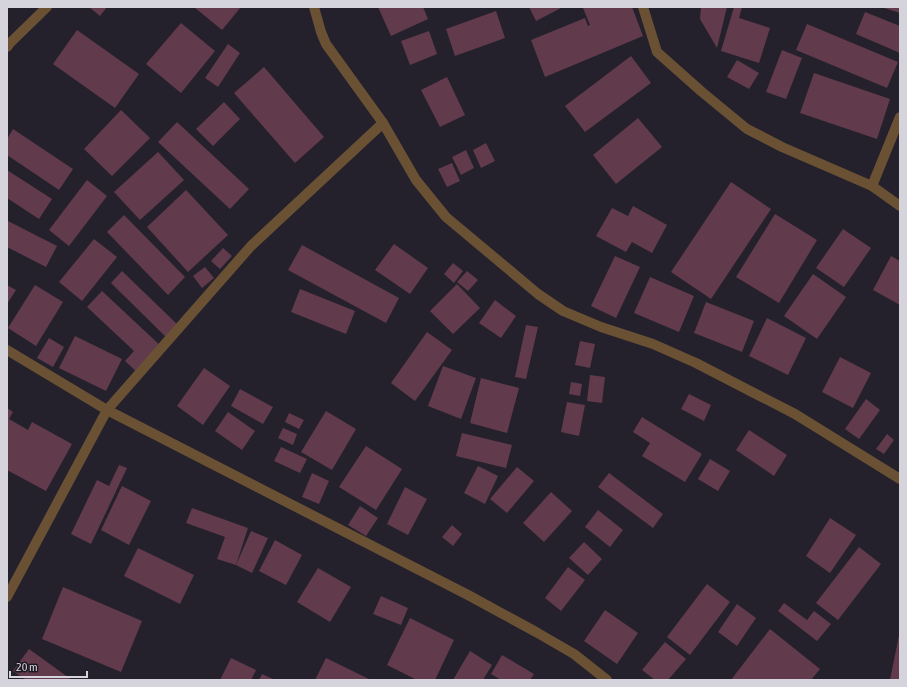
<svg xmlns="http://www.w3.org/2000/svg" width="907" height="687" font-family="'Asap Condensed',sans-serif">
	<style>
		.building { fill: #613a4c }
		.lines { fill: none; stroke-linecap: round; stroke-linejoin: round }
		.minor { stroke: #6a5134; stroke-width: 10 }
	</style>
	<rect width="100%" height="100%" fill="#24212c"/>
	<g class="building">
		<polygon points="89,7 107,7 100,16"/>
		<polygon points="194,7 241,7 222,30"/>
		<polygon points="378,7 423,7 428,19 391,36"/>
		<polygon points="529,7 563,7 536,21"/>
		<polygon points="586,7 632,7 643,36 545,77 531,40 585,18 588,26 590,25 583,8"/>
		<polygon points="701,7 727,7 717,48 700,19"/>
		<polygon points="734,7 742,7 739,18 770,28 759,63 721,51"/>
		<polygon points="881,7 900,7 900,13"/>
		<polygon points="496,11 505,38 455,56 446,29"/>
		<polygon points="865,12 900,26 900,53 856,34"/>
		<polygon points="181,23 215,51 181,93 146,64"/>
		<polygon points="807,24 898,62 887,88 796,50"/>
		<polygon points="77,30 139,74 115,108 53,64"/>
		<polygon points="429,31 437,54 410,65 401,41"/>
		<polygon points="228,44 240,53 218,87 205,78"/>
		<polygon points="782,50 802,58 786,99 766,92"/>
		<polygon points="631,56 651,83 585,132 565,106"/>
		<polygon points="737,60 759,73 749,89 727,77"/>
		<polygon points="264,67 324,137 295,163 234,93"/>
		<polygon points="814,73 890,99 877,139 800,113"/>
		<polygon points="447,77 465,115 440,127 421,90"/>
		<polygon points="224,102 240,119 213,146 196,129"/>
		<polygon points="121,110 150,138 112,176 84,149"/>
		<polygon points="638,118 662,147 616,184 593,155"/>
		<polygon points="177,122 249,189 230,209 158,142"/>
		<polygon points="13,129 73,169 59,190 7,155 7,139"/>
		<polygon points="486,143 495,161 481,168 473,150"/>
		<polygon points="466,150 474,168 461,175 452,157"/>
		<polygon points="158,152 184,180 140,220 114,192"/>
		<polygon points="452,163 460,181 447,187 438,169"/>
		<polygon points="7,170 52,199 39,219 7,198"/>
		<polygon points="87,180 107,196 69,246 49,230"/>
		<polygon points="731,182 771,209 711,299 671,272"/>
		<polygon points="186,190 228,235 188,272 147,227"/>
		<polygon points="633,206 667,225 652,253 632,242 626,252 596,236 612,208 628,216"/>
		<polygon points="775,214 817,240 779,303 736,277"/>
		<polygon points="124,215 185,277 168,295 107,232"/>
		<polygon points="8,221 57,246 46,267 7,247 7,224"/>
		<polygon points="843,229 871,248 844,287 816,268"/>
		<polygon points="94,239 117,257 82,301 59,282"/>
		<polygon points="394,244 428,268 410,294 375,270"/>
		<polygon points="302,245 399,298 386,323 288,270"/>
		<polygon points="223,248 232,256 220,269 211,261"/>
		<polygon points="615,256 640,267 616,318 591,306"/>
		<polygon points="891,256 900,261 900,305 873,290"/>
		<polygon points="453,263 463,271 454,283 444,274"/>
		<polygon points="205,267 214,278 202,288 193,276"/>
		<polygon points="122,271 179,326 167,338 111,283"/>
		<polygon points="467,271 478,280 468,291 457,282"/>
		<polygon points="813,274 846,297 817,339 784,316"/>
		<polygon points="650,277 694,296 679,332 634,313"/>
		<polygon points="457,284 480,308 453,334 430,311"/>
		<polygon points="7,285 16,290 7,304"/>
		<polygon points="35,285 63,302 36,346 8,328"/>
		<polygon points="300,289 355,311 346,334 291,312"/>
		<polygon points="102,291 164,349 140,375 125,361 134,351 87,307"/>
		<polygon points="495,300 516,316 501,338 479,323"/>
		<polygon points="706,302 754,321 742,352 694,333"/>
		<polygon points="767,318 806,338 788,375 749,356"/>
		<polygon points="526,325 538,327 526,379 515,377"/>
		<polygon points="427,332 452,350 415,401 391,383"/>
		<polygon points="75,336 122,359 106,391 59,368"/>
		<polygon points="49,338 64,347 53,367 37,358"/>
		<polygon points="580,341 595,344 590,368 575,365"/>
		<polygon points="840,357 871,373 853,408 822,392"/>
		<polygon points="443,366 476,378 461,419 428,406"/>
		<polygon points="204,368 230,386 203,425 177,406"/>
		<polygon points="590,375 605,377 602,403 587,401"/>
		<polygon points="481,378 519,388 507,433 470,423"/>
		<polygon points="571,382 582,384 580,396 569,394"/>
		<polygon points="240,389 273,407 263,424 231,406"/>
		<polygon points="689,394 711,405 704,421 681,409"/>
		<polygon points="866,399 880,410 859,439 845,429"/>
		<polygon points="567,402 585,405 579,436 561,432"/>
		<polygon points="7,408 13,412 9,419 28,430 32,422 72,444 46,491 7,470"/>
		<polygon points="326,411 356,429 332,470 301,452"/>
		<polygon points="228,412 255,431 242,450 215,431"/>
		<polygon points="289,413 304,420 299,429 285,422"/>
		<polygon points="642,417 702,454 685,482 642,456 650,443 633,432"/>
		<polygon points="283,428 297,434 293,445 278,438"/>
		<polygon points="749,430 787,455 774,476 736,450"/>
		<polygon points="462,433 512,445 506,468 456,456"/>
		<polygon points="887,434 894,440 884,454 876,449"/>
		<polygon points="366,446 402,469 376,510 339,487"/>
		<polygon points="281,447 307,459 300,473 274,461"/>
		<polygon points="710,459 730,471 718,491 698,479"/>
		<polygon points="119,465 127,468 91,544 71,534 97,480 109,486"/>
		<polygon points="478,466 498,476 485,504 464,493"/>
		<polygon points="517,467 534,481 507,513 490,499"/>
		<polygon points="312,473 329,481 319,504 302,497"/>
		<polygon points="609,473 663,514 653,528 598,487"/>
		<polygon points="122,486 151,501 129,545 101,530"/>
		<polygon points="405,487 427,499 408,535 387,524"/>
		<polygon points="551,492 572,511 544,542 523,523"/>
		<polygon points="360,506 378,518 366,536 348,525"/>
		<polygon points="192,508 248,528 236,565 217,559 225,537 186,523"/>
		<polygon points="598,510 623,530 610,547 585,527"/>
		<polygon points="830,518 856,535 830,573 806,556"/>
		<polygon points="452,525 462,534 453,546 442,537"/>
		<polygon points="251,531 268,538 252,573 236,565"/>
		<polygon points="275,540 302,555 286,585 259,571"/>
		<polygon points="584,542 602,559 588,575 569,558"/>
		<polygon points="859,547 881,564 838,620 816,603"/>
		<polygon points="138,548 194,575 180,604 124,576"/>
		<polygon points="568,567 585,580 561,611 545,598"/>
		<polygon points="318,568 351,587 330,622 297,602"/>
		<polygon points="707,584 730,602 690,655 667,637"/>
		<polygon points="63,587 142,621 121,672 42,639"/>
		<polygon points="381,596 408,608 401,625 373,614"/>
		<polygon points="784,603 807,620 814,611 831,624 817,641 778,611"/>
		<polygon points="737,604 756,618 737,646 718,632"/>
		<polygon points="605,610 638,633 617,664 584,641"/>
		<polygon points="410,618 454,640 435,680 417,680 387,665"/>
		<polygon points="770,629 820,669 811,680 731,680"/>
		<polygon points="899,635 900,635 900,680 890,680"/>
		<polygon points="665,642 686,659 668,680 655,680 642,670"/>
		<polygon points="29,649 72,680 26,680 13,671"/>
		<polygon points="470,651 492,665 483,680 453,680"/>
		<polygon points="502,655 534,674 530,680 501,680 491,674"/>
		<polygon points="231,658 256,670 251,680 220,680"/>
		<polygon points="326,658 371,680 315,680"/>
		<polygon points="262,674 275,680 259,680"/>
	</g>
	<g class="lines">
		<g class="minor">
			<polyline points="314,7 321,32 326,44 383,123 416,180 446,217 538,294 563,311 601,327 653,344 696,363 795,414 900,479"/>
			<polyline points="643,7 657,52 702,92 747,129 782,147 872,186 900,206"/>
			<polyline points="7,47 10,43 47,7"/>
			<polyline points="872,186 900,117"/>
			<polyline points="7,350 107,410 468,595 536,632 574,654 607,680"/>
			<polyline points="7,597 107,410 251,246 383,123"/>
		</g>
	</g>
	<rect width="907" height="687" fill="none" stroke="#d5d3db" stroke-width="16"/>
	<path d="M10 671v6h77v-6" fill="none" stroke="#d5d3db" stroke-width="2"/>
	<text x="16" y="671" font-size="12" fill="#d5d3db" stroke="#1b1822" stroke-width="3" paint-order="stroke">20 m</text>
</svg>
